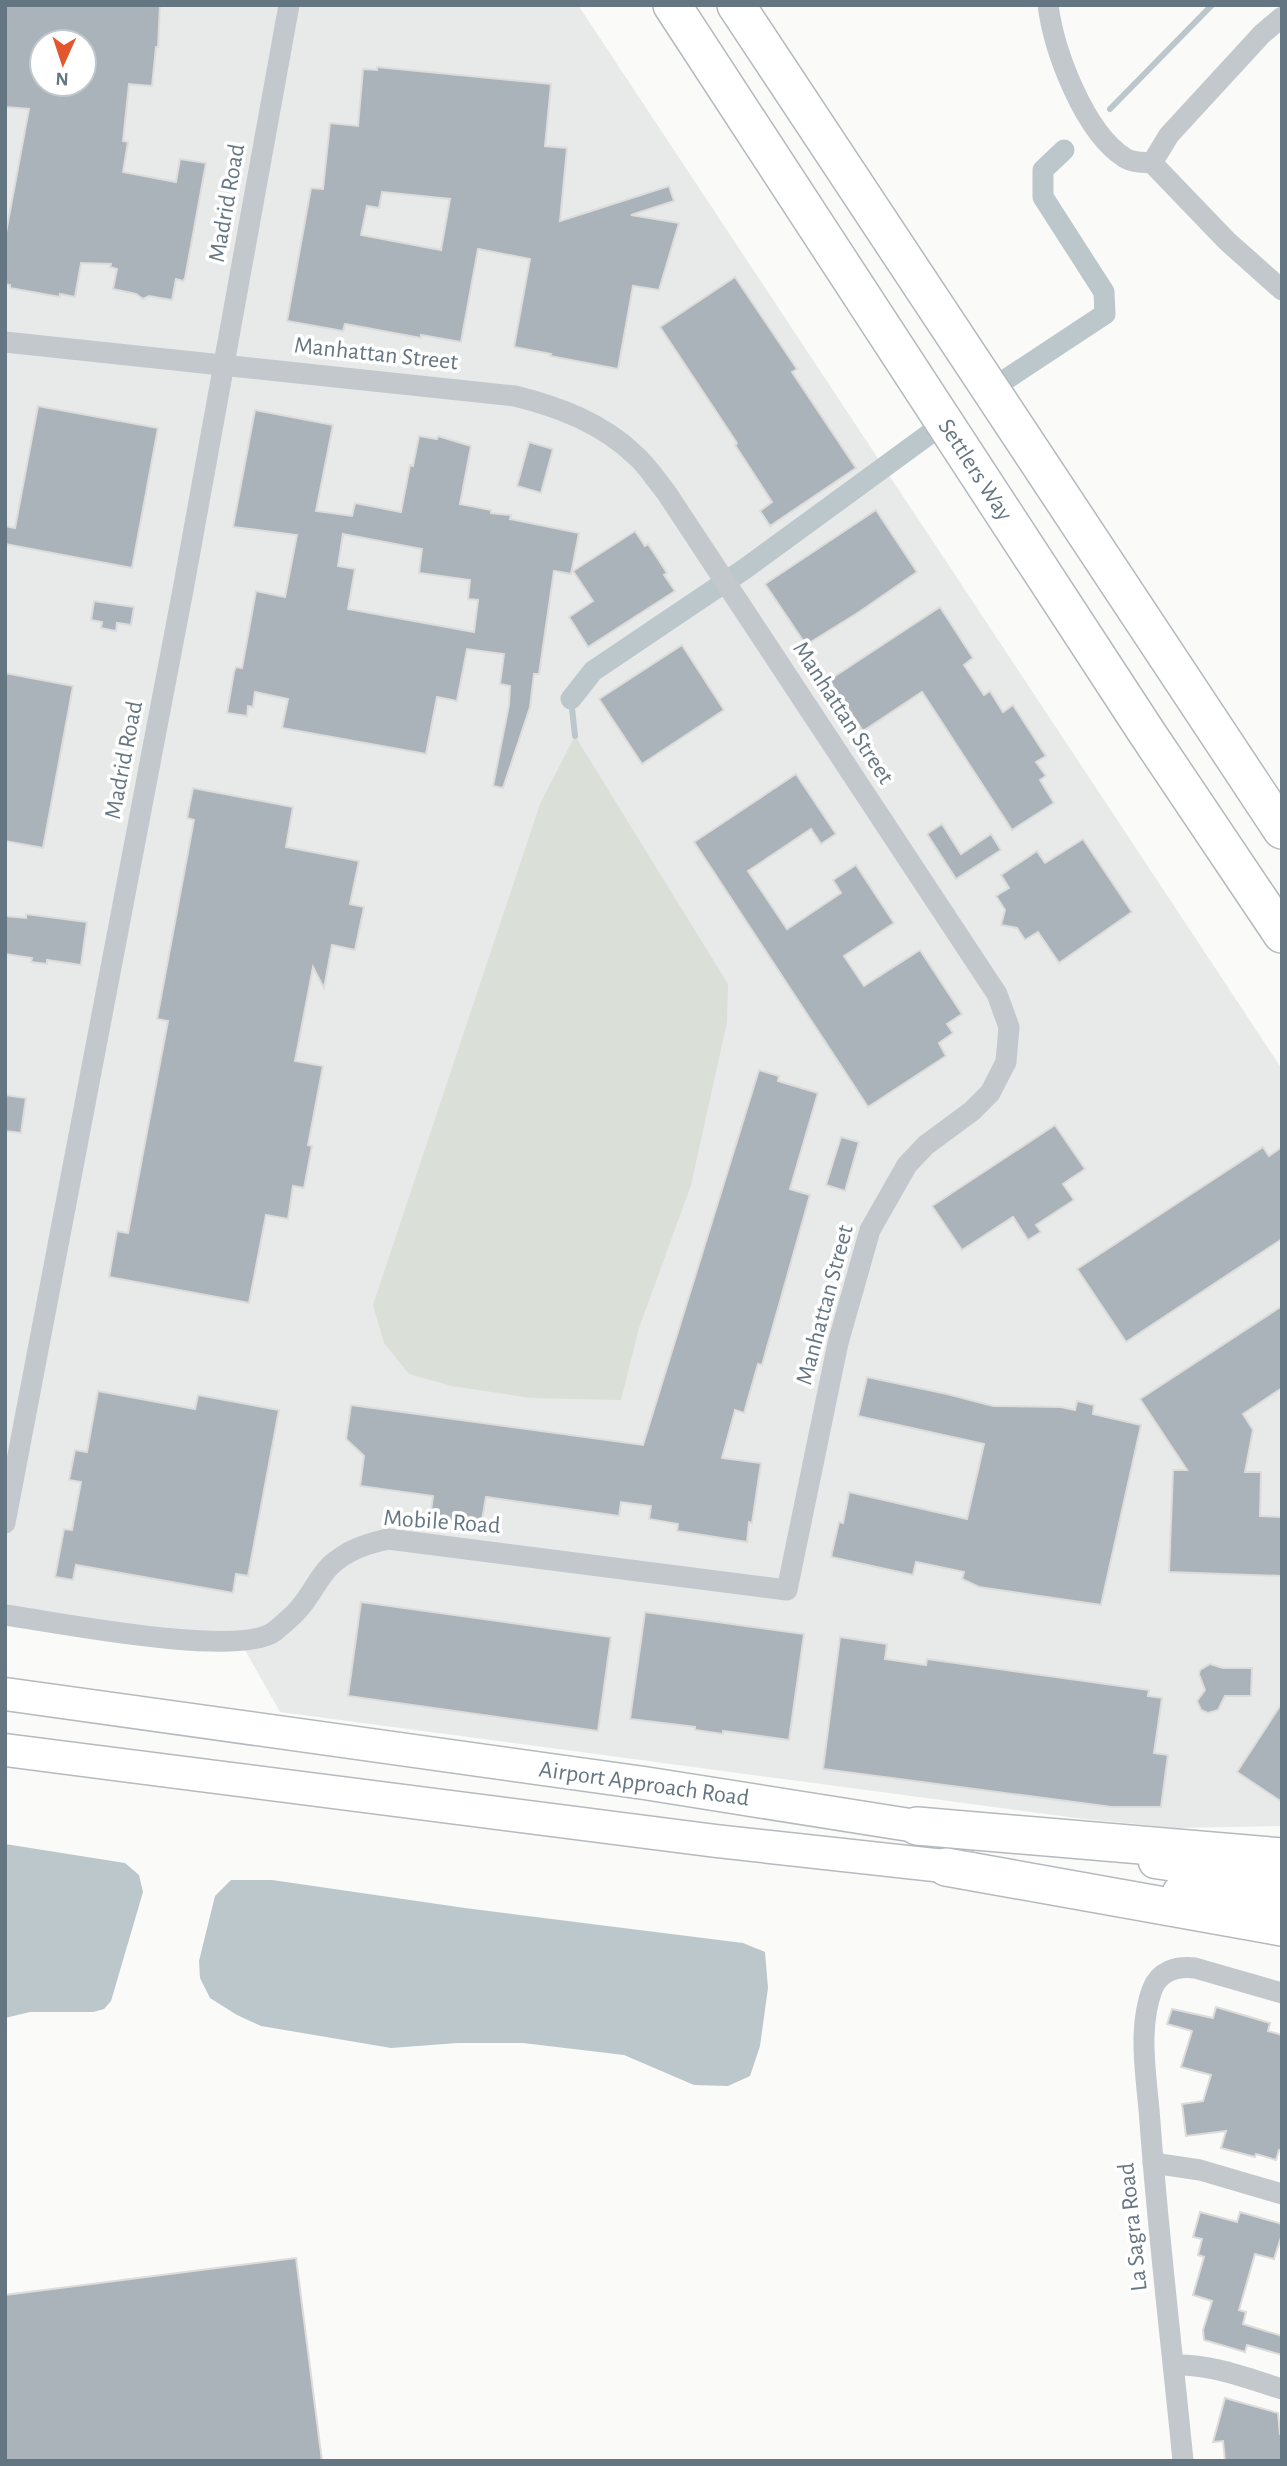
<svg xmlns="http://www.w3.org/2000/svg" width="1287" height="2466" font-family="'Alegreya Sans',sans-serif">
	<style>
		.built { fill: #e8e9e9; fill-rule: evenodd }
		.green { fill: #dadfd7 }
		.water { fill: #bbc7cb }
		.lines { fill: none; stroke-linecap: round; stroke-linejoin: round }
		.stream { stroke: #bbc7cb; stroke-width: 6 }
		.canal { stroke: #bbc7cb; stroke-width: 21 }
		.building { fill: #aab3b9; stroke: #dcdcda; stroke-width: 2; fill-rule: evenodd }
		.primary-casing { stroke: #b5babe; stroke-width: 35 }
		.motorway-casing { stroke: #b4b9bd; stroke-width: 40 }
		.minor { stroke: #c3c8cc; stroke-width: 21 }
		.primary { stroke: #fff; stroke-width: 32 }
		.motorway { stroke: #fff; stroke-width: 37 }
		.labels { text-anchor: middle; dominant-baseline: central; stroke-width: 7; stroke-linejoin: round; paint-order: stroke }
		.street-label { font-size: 24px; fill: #657683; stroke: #fff }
	</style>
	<rect width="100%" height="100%" fill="#fafaf8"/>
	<path class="built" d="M 5,5 L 578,5 L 1282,1069 L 1282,1826 L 1178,1828 L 1084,1819 L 280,1712 L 241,1643 L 5,1612 ZM 42,42 L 84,42 L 84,84 L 42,84 Z"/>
	<polygon class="green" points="575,736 728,984 727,1022 691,1185 639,1328 621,1400 531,1398 452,1386 409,1374 384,1343 373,1305 540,804"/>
	<g class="water">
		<polygon points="5,1844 125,1863 139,1875 143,1892 111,2001 104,2009 93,2012 30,2012 5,2018"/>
		<polygon points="231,1880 272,1880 465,1908 743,1943 765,1952 768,1988 760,2046 750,2076 728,2086 694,2085 624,2055 523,2043 458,2043 391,2048 261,2026 237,2015 210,1998 200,1978 199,1961 215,1896"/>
	</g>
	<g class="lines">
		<g class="stream">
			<polyline points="1110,109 1212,5"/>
			<polyline points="571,699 575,736"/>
		</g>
		<g class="canal">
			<polyline points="1005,380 1105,314 1104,292 1043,197 1043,170 1064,150"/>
			<polyline points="571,699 593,671 746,568 928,435"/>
		</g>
	</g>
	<g class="building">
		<path d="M 5,5 L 160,5 L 158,47 L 156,47 L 152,86 L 129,84 L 123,141 L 128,142 L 123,172 L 176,182 L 180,159 L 206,163 L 185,278 L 183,281 L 176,279 L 172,300 L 149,296 L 143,299 L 136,294 L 113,289 L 117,269 L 110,267 L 111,264 L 81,263 L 75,297 L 60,294 L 60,297 L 10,288 L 10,285 L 5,284 L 5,238 L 29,109 L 5,107 ZM 42,42 L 84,42 L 84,84 L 42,84 Z"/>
		<path d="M 377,67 L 551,84 L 545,146 L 567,148 L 560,221 L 669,186 L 674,201 L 631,215 L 679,223 L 659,290 L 633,286 L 618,369 L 550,356 L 551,354 L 514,347 L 530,259 L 478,249 L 461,342 L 421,335 L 421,338 L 345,324 L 343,331 L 287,321 L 311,188 L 323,189 L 330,123 L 358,126 L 363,69 L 377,70 ZM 382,192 L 450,199 L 441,250 L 361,235 L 367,206 L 379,208 Z"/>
		<polygon points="735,277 797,369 792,372 856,468 770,526 760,511 772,502 735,445 737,443 660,327"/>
		<polygon points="38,406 158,428 132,568 5,544 5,526 15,528"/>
		<path d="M 255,410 L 333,425 L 316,511 L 352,516 L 355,503 L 401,512 L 410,465 L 413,466 L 419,436 L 437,439 L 438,436 L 471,446 L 460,504 L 491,510 L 491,513 L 511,515 L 510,519 L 579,533 L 571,574 L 554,571 L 539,674 L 534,674 L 530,707 L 503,788 L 493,786 L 509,705 L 510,686 L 500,684 L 504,654 L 467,649 L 457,701 L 437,697 L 426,754 L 282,728 L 288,699 L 255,692 L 253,707 L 248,706 L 247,716 L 227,713 L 234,672 L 236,667 L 242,668 L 256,591 L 285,597 L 297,535 L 233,527 ZM 343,534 L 422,549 L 419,573 L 470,580 L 468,599 L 478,600 L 474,632 L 348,609 L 355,569 L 338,566 Z"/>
		<polygon points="529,442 553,449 541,493 517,486"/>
		<polygon points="876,510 917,572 859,612 806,645 765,584"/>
		<polygon points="635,531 645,546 648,544 667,573 664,575 675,591 588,647 569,617 593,601 573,571"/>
		<polygon points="94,601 134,607 131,625 117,623 116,631 101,628 102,622 91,620"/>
		<polygon points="940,607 973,658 964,665 984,695 990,691 1003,712 1013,705 1046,756 1036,762 1046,776 1040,780 1054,803 1012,830 922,692 863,731 829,680"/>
		<polygon points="682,645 724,710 642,764 599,699"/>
		<polygon points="5,673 73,686 43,848 5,841"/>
		<polygon points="796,774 836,834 821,844 811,829 748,871 787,929 841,893 833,880 856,865 894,923 844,956 864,986 920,950 962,1014 947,1024 953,1033 939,1043 946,1056 868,1107 694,842"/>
		<polygon points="193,788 293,807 286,847 359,861 350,904 364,907 355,950 332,945 324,988 313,967 295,1061 323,1066 308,1145 312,1146 304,1188 293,1186 288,1219 266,1215 249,1303 109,1277 117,1231 128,1233 168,1021 157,1019 194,820 187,818"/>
		<polygon points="942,824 961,854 991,834 1001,850 956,879 927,834"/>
		<polygon points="1083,839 1132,912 1059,963 1038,932 1025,940 1017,928 1001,925 1005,910 996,896 1009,888 1001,875 1037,851 1045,863"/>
		<polygon points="26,914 87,922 81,965 47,960 47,964 31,962 32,958 5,954 5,916 26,918"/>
		<polygon points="759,1070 779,1076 778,1081 818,1093 790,1189 810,1195 762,1365 758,1364 744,1413 735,1410 722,1458 761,1463 752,1523 749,1522 747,1542 677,1531 678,1524 649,1519 651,1506 621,1502 619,1516 486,1497 481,1526 430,1519 433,1496 360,1486 364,1456 346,1439 351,1405 643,1445"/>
		<polygon points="5,1095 26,1098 21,1133 5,1131"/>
		<polygon points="1055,1125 1085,1169 1063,1184 1074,1200 1036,1225 1041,1232 1028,1240 1013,1217 962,1250 932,1206"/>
		<polygon points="841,1137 859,1142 845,1191 826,1185"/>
		<polygon points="1263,1147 1269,1156 1282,1147 1282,1239 1126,1342 1077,1269"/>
		<polygon points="1282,1306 1282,1388 1243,1414 1253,1430 1245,1472 1261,1472 1260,1516 1282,1517 1282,1576 1169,1572 1173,1470 1187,1470 1140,1399"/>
		<polygon points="867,1377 947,1394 993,1406 1061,1407 1075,1410 1077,1401 1094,1405 1093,1414 1141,1425 1101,1605 979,1587 962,1579 964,1572 916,1562 913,1575 831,1557 839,1522 843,1523 849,1492 967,1519 984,1444 858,1416"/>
		<polygon points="98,1391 195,1409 198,1395 279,1410 248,1576 236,1574 233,1593 76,1565 73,1580 55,1577 64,1529 72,1530 81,1482 69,1480 75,1450 87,1452"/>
		<polygon points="361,1602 611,1637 598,1731 348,1696"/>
		<polygon points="645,1612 804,1634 789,1740 723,1731 723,1734 695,1730 695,1727 630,1719"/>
		<polygon points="840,1637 887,1644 885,1659 926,1665 927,1659 1149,1690 1148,1696 1162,1698 1154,1753 1168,1755 1161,1807 1112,1807 823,1769"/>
		<polygon points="1210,1664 1223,1668 1252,1668 1251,1696 1225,1696 1218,1710 1208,1713 1201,1710 1197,1701 1205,1690 1199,1674 1200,1670"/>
		<polygon points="1282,1703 1282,1802 1237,1772"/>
		<polygon points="1216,2007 1270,2023 1268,2031 1282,2035 1282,2151 1279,2150 1276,2160 1256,2154 1255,2157 1221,2148 1226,2131 1186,2136 1182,2104 1203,2101 1211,2075 1181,2067 1192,2031 1167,2024 1172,2009 1213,2018"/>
		<polygon points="1200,2212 1237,2222 1240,2212 1282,2224 1282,2234 1274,2259 1255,2254 1239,2310 1246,2312 1243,2324 1282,2336 1282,2355 1247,2345 1245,2352 1204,2340 1203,2330 1212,2301 1193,2295 1204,2257 1198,2255 1202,2239 1193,2237"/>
		<polygon points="296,2258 322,2461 5,2461 5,2295"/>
		<polygon points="1225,2398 1278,2413 1280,2434 1282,2434 1282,2461 1225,2461 1223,2441 1213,2442"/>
	</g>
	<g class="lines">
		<defs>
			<g id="primary">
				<polyline points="5,1694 644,1783 941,1830"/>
				<polyline points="5,1750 716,1841 971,1869"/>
				<polyline points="1155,1862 1282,1881"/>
				<polyline points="1179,1892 1282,1905"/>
			</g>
			<g id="motorway">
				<polyline points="672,5 1147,733 1282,934"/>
				<polyline points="736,5 1282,830"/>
				<polyline points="917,1826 1282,1857"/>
				<polyline points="946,1867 1282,1927"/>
			</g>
		</defs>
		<use href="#primary" class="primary-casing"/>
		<use href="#motorway" class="motorway-casing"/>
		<g class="minor">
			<path d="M 1048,5 C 1054,51 1084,132 1125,158 C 1133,163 1143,162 1152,163"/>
			<polyline points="1282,17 1262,34 1169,135 1152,163 1227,241 1282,290"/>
			<path d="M 5,342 L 515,396 C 559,407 602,423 635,455 C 647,465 656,480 666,492 L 997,994 L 1009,1027 L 1006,1062 L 990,1093 L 972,1111 L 926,1145 L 907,1165 L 870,1230 L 838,1343 L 787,1590 L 388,1539 C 366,1544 347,1550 330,1566 C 319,1577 312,1593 302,1605 C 295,1615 284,1623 275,1631 C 240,1659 56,1622 5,1615"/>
			<polyline points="5,1523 183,590 289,5"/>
			<polyline points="1153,2163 1200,2170 1282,2194"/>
			<path d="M 1174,2365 C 1212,2364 1246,2378 1282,2389"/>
			<path d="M 1183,2461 C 1172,2348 1158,2235 1150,2122 C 1147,2079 1137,2031 1152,1990 C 1159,1971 1176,1966 1195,1968 L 1282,1993"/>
		</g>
		<use href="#primary" class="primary"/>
		<use href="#motorway" class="motorway"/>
	</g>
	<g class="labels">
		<g class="street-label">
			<text transform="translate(227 203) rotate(-80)">Madrid Road</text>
			<text transform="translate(376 354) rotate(6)">Manhattan Street</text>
			<text transform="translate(975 470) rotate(57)">Settlers Way</text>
			<text transform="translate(843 713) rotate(57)">Manhattan Street</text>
			<text transform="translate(124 760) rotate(-79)">Madrid Road</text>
			<text transform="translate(825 1305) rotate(-75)">Manhattan Street</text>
			<text transform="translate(442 1522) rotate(4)">Mobile Road</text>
			<text transform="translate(644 1784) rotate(8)">Airport Approach Road</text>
			<text transform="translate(1133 2227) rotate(-96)">La Sagra Road</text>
		</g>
	</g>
	<rect width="1287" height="2466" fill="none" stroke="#657683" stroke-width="14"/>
	<g transform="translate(63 63) rotate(183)"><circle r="33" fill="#ffffff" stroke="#c1c8cd" stroke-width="2"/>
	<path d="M0-5L12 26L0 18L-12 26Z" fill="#e4572e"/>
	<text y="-10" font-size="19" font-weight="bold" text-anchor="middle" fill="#657683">N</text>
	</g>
</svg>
